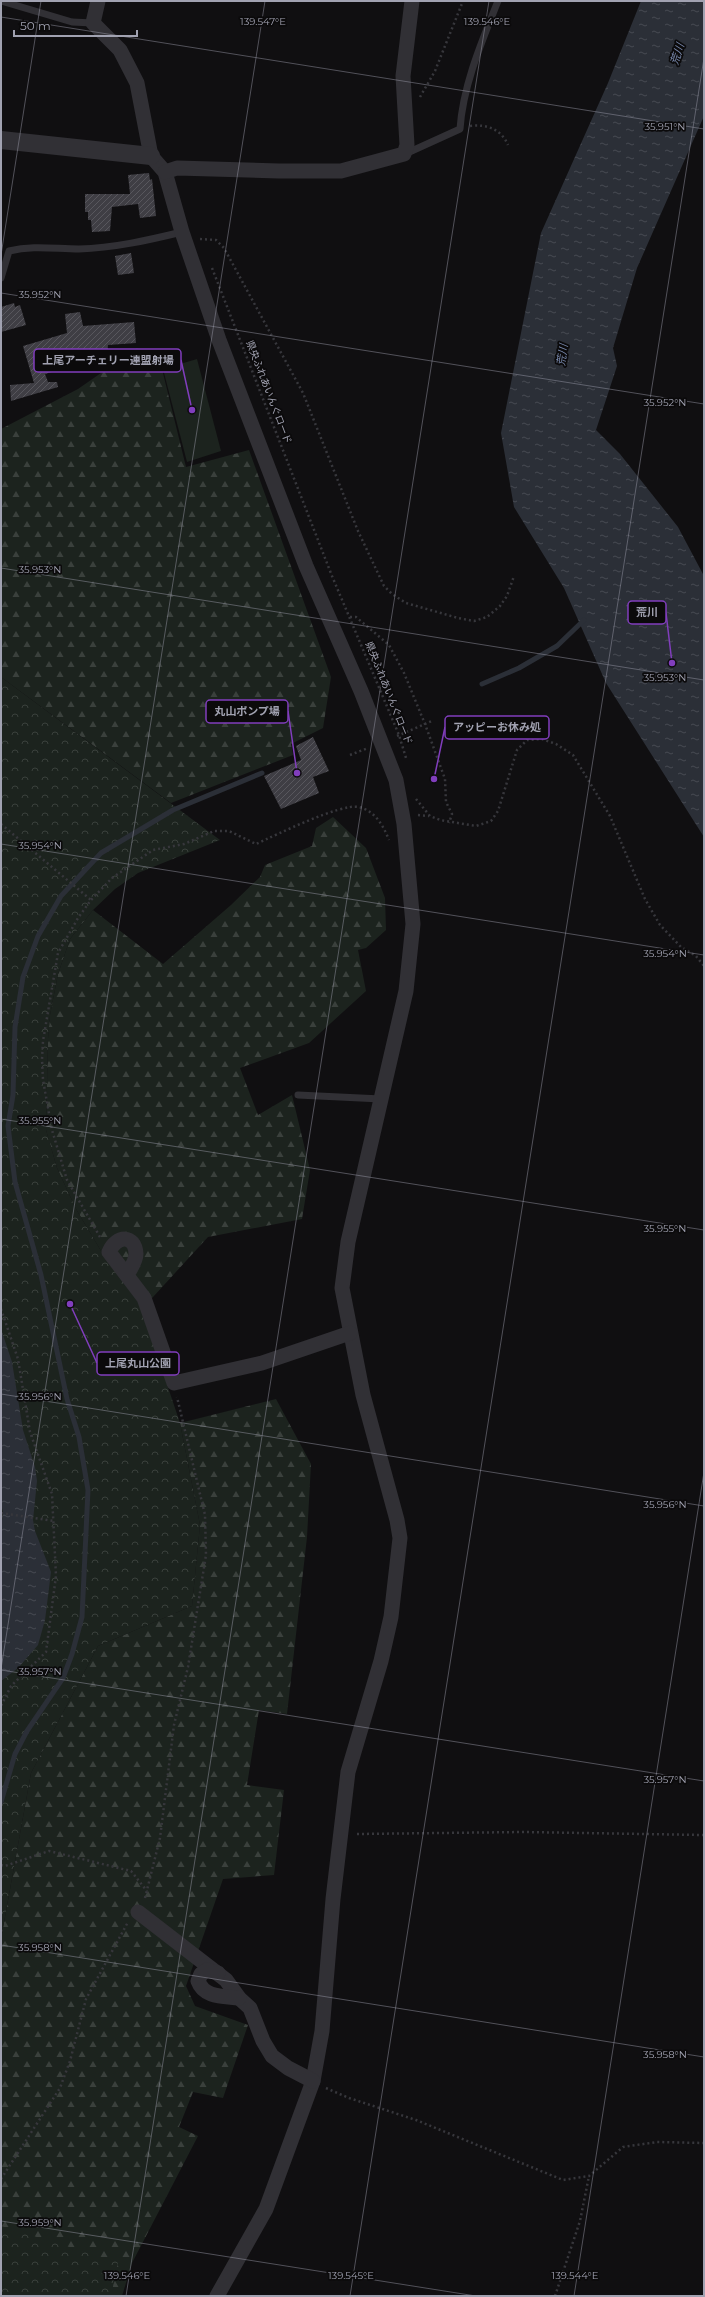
<svg xmlns="http://www.w3.org/2000/svg" width="705" height="2297" font-family="Montserrat,'Noto Sans JP',sans-serif">
	<style>
		.forest { fill: url(#forest-firs) }
		.park { fill: url(#park-crowns) }
		.garden { fill: #1c231e }
		.water { fill: url(#water-ripples) }
		.lines { fill: none; stroke-linecap: round; stroke-linejoin: round }
		.stream { stroke: #2b2f37; stroke-width: 5 }
		.building { fill: url(#building-hatch) }
		.path { stroke: #37373c; stroke-width: 2.5; stroke-dasharray: 2 3; stroke-linecap: butt }
		.service { stroke: #313035; stroke-width: 7 }
		.minor { stroke: #313035; stroke-width: 15 }
		.tertiary { stroke: #313035; stroke-width: 18 }
		.ticks { fill: none; stroke: #a1a2b1; stroke-width: 1; stroke-opacity: 0.45 }
		.labels { text-anchor: middle; dominant-baseline: central; stroke-width: 3.5; stroke-linejoin: round; paint-order: stroke }
		.street-label { font-size: 10px; fill: #a1a2b1; stroke: #0b0a0b }
		.water-label { font-size: 11px; font-style: italic; fill: #7888ac; stroke: #0b0a0b }
		.ticks-label { font-size: 10px; text-anchor: middle; fill: #a1a2b1; stroke: #0b0a0b; stroke-width: 3.5; stroke-linejoin: round; paint-order: stroke }
		.leader { fill: none; stroke: #813ebd; stroke-width: 1.5 }
		.callout-dot { fill: #813ebd; stroke: #0b0a0b; stroke-width: 1.5 }
		.callout { fill: #0b0a0b; stroke: #813ebd; stroke-width: 1.5 }
		.callout-label { font-size: 11px; text-anchor: middle; font-weight: bold; fill: #a1a2b1 }
	</style>
	<defs>
		<pattern id="forest-firs" width="22" height="20" patternUnits="userSpaceOnUse"><rect width="22" height="20" fill="#1c231e"/><path d="M5 1l3.5 6h-7zM16 11l3.5 6h-7z" fill="#3a403c"/></pattern>
		<pattern id="park-crowns" width="20" height="18" patternUnits="userSpaceOnUse"><rect width="20" height="18" fill="#1c231e"/><path d="M2 6a3 3 0 1 1 6 0M12 15a3 3 0 1 1 6 0" fill="none" stroke="#3a403c"/></pattern>
		<pattern id="water-ripples" width="26" height="14" patternUnits="userSpaceOnUse"><rect width="26" height="14" fill="#2b2f37"/><path d="M2 4q2-2 4 0t4 0M15 11q2-2 4 0t4 0" fill="none" stroke="#474a52"/></pattern>
		<pattern id="building-hatch" width="6" height="6" patternUnits="userSpaceOnUse"><rect width="6" height="6" fill="#3f3e44"/><path d="M-1 1l2-2M0 6l6-6M5 7l2-2" fill="none" stroke="#58575d"/></pattern>
	</defs>
	<rect width="100%" height="100%" fill="#100f11"/>
	<g class="forest">
		<polygon points="137,348 160,361 186,467 249,450 331,677 323,728 291,744 293,755 171,803 1,677 1,429 78,389"/>
		<polygon points="333,817 366,848 385,898 386,930 366,948 358,950 366,991 309,1043 240,1068 258,1115 292,1095 310,1170 302,1219 208,1237 142,1309 107,1261 76,1209 57,1168 46,1130 48,1039 50,1015 58,974 70,939 93,910 163,964 231,905 260,877 265,865 312,846 316,828"/>
		<polygon points="276,1399 311,1464 307,1537 287,1714 259,1710 247,1785 284,1790 274,1875 223,1879 186,1986 195,2006 248,2025 223,2098 193,2092 179,2127 198,2136 132,2263 122,2296 1,2296 1,1939 31,1773 98,1646 192,1606 200,1525 180,1423"/>
	</g>
	<g class="park">
		<polygon points="1,677 220,840 138,873 115,889 93,910 70,939 58,974 50,1015 48,1039 46,1130 57,1168 76,1209 107,1261 138,1298 180,1423 200,1525 192,1606 98,1646 31,1773 1,1939"/>
		<polygon points="1,2226 118,2262 111,2296 1,2296"/>
	</g>
	<polygon class="garden" points="197,359 221,451 187,462 163,369"/>
	<g class="water">
		<polygon points="641,1 704,1 704,116 637,268 613,348 617,366 596,430 620,454 678,527 704,576 704,837 606,683 564,588 514,507 501,433 541,233 608,83"/>
		<polygon points="1,1329 12,1362 23,1430 35,1467 37,1481 33,1520 35,1531 51,1572 45,1620 38,1645 18,1668 1,1681 1,1529 3,1512 1,1504"/>
	</g>
	<g class="lines">
		<g class="stream">
			<polyline points="482,684 519,668 557,646 584,620"/>
			<polyline points="1,1802 15,1754 27,1731 63,1678 72,1654 82,1617 88,1490 79,1437 67,1399 41,1275 15,1182 8,1126 13,1095 15,1027 23,977 38,936 61,896 101,853 173,810 262,773"/>
		</g>
	</g>
	<g class="building">
		<polygon points="149,173 150,180 152,179 156,216 140,218 138,204 112,207 110,231 92,232 91,220 88,220 88,212 85,212 85,194 130,194 128,175"/>
		<polygon points="131,253 134,273 118,275 115,256"/>
		<polygon points="14,303 15,307 20,305 26,325 1,332 1,307"/>
		<polygon points="80,312 83,326 134,322 136,343 108,345 106,368 104,368 104,371 80,369 79,364 45,374 48,382 57,382 58,387 11,401 10,385 34,383 23,346 67,333 65,314"/>
		<polygon points="313,737 329,771 313,777 319,793 281,809 264,776 301,760 296,746"/>
	</g>
	<g class="lines">
		<g class="path">
			<polyline points="420,97 435,71 463,1"/>
			<path d="M 470,126 C 487,124 501,129 508,145"/>
			<polyline points="200,239 216,240 224,248 303,393 358,531 384,586 392,594 406,603 458,618 474,621 487,617 500,606 507,596 514,576"/>
			<polyline points="212,268 332,576 399,735 406,758"/>
			<polyline points="350,617 356,617 389,645 404,673 425,724 445,779 446,802 452,814 449,823"/>
			<polyline points="397,736 432,721"/>
			<polyline points="350,755 368,748"/>
			<polyline points="416,799 430,816 440,820 476,826 491,821 498,811 517,750 527,740 542,739 556,744 573,755 610,816 645,899 660,925 681,947 696,956 704,966"/>
			<polyline points="418,815 429,816"/>
			<polyline points="1,824 91,900"/>
			<path d="M 100,1237 L 67,1180 L 52,1130 L 43,1080 L 42,1059 L 43,1041 L 58,953 L 78,918 L 91,900 L 112,878 L 153,850 L 184,844 L 214,831 L 229,831 L 256,844 C 276,835 341,803 359,807 C 375,811 383,825 389,840"/>
			<polyline points="1,1309 18,1359 30,1432 52,1494 56,1576 46,1652 11,1686 1,1706"/>
			<polyline points="1,1513 54,1521"/>
			<polyline points="357,1834 524,1832 704,1835"/>
			<polyline points="1,1865 5,1866 49,1851 131,1871 147,1891"/>
			<polyline points="145,1898 160,1838 174,1725 188,1667 206,1555 205,1515 177,1397"/>
			<polyline points="326,2088 349,2098 416,2120 563,2180 589,2176 623,2147 657,2142 704,2143"/>
			<polyline points="1,2179 60,2088 70,2061 86,1999 128,1922"/>
			<polyline points="555,2296 580,2221 589,2176"/>
		</g>
		<g class="service">
			<polyline points="1,1 72,22 93,23"/>
			<path d="M 405,154 L 460,129 C 463,85 482,41 498,1"/>
			<path d="M 1,278 L 9,251 C 33,245 55,249 79,249 C 114,248 149,240 182,232"/>
			<polyline points="298,1095 381,1099"/>
		</g>
		<g class="minor">
			<polyline points="98,1 93,23 120,50 137,83 151,156 165,172 182,232 219,340 306,566 361,691 396,780 404,824 413,924 406,991 348,1242 342,1288 363,1395 397,1520 400,1538 391,1617 381,1661 348,1772 333,1899 322,2031 313,2081 266,2209 217,2296"/>
			<polyline points="165,172 177,168 279,171 341,171 404,154 407,145 403,76 412,1"/>
			<path d="M 127,1275 C 131,1268 136,1261 136,1254 C 135,1234 116,1235 109,1252 L 144,1298 L 174,1383 L 262,1363 L 350,1333"/>
			<polyline points="138,1912 226,1980 239,1998 250,2008 263,2041 272,2056 288,2068 313,2081"/>
			<path d="M 218,1973 L 207,1970 L 201,1974 L 198,1981 C 204,1998 224,1996 239,1998"/>
		</g>
		<polyline class="tertiary" points="1,140 151,156"/>
	</g>
	<path class="ticks" d="M 1,17 L 704,129M 1,255 L 41,1M 1,293 L 704,404M 1,568 L 704,680M 1,844 L 704,955M 1,1119 L 704,1230M 1,1394 L 704,1506M 1,1669 L 265,1M 1,1670 L 704,1781M 1,1945 L 704,2057M 1,2221 L 476,2296M 126,2296 L 489,1M 350,2296 L 704,58M 574,2296 L 704,1472"/>
	<g class="labels">
		<g class="street-label">
			<text transform="translate(269 392) rotate(69)">県央ふれあいんぐロード</text>
			<text transform="translate(389 693) rotate(68)">県央ふれあいんぐロード</text>
		</g>
		<g class="water-label">
			<text transform="translate(677 54) rotate(-72)">荒川</text>
			<text transform="translate(562 355) rotate(-82)">荒川</text>
		</g>
	</g>
	<g class="ticks-label">
		<text x="263" y="25">139.547°E</text>
		<text x="487" y="25">139.546°E</text>
		<text x="665" y="130">35.951°N</text>
		<text x="40" y="298">35.952°N</text>
		<text x="665" y="406">35.952°N</text>
		<text x="40" y="573">35.953°N</text>
		<text x="665" y="681">35.953°N</text>
		<text x="40" y="849">35.954°N</text>
		<text x="665" y="957">35.954°N</text>
		<text x="40" y="1124">35.955°N</text>
		<text x="665" y="1232">35.955°N</text>
		<text x="40" y="1400">35.956°N</text>
		<text x="665" y="1508">35.956°N</text>
		<text x="40" y="1675">35.957°N</text>
		<text x="665" y="1783">35.957°N</text>
		<text x="40" y="1951">35.958°N</text>
		<text x="665" y="2058">35.958°N</text>
		<text x="40" y="2226">35.959°N</text>
		<text x="127" y="2279">139.546°E</text>
		<text x="351" y="2279">139.545°E</text>
		<text x="575" y="2279">139.544°E</text>
	</g>
	<path class="leader" d="M192 410L181 360M672 663L666 613M297 773L288 711M434 779L445 727M70 1304L97 1363"/>
	<g class="callout-dot">
		<circle cx="192" cy="410" r="4"/>
		<circle cx="672" cy="663" r="4"/>
		<circle cx="297" cy="773" r="4"/>
		<circle cx="434" cy="779" r="4"/>
		<circle cx="70" cy="1304" r="4"/>
	</g>
	<g class="callout">
		<rect x="34" y="349" width="147" height="23" rx="4"/>
		<rect x="628" y="601" width="38" height="23" rx="4"/>
		<rect x="206" y="700" width="82" height="23" rx="4"/>
		<rect x="445" y="716" width="104" height="23" rx="4"/>
		<rect x="97" y="1352" width="82" height="23" rx="4"/>
	</g>
	<g class="callout-label">
		<text x="108" y="364">上尾アーチェリー連盟射場</text>
		<text x="647" y="616">荒川</text>
		<text x="247" y="715">丸山ポンプ場</text>
		<text x="497" y="731">アッピーお休み処</text>
		<text x="138" y="1367">上尾丸山公園</text>
	</g>
	<rect width="705" height="2297" fill="none" stroke="#a1a2b1" stroke-width="4"/>
	<path d="M14 30v6h123v-6" fill="none" stroke="#a1a2b1" stroke-width="2"/>
	<text x="20" y="30" font-size="12" fill="#a1a2b1" stroke="#0b0a0b" stroke-width="3" paint-order="stroke">50 m</text>
</svg>
